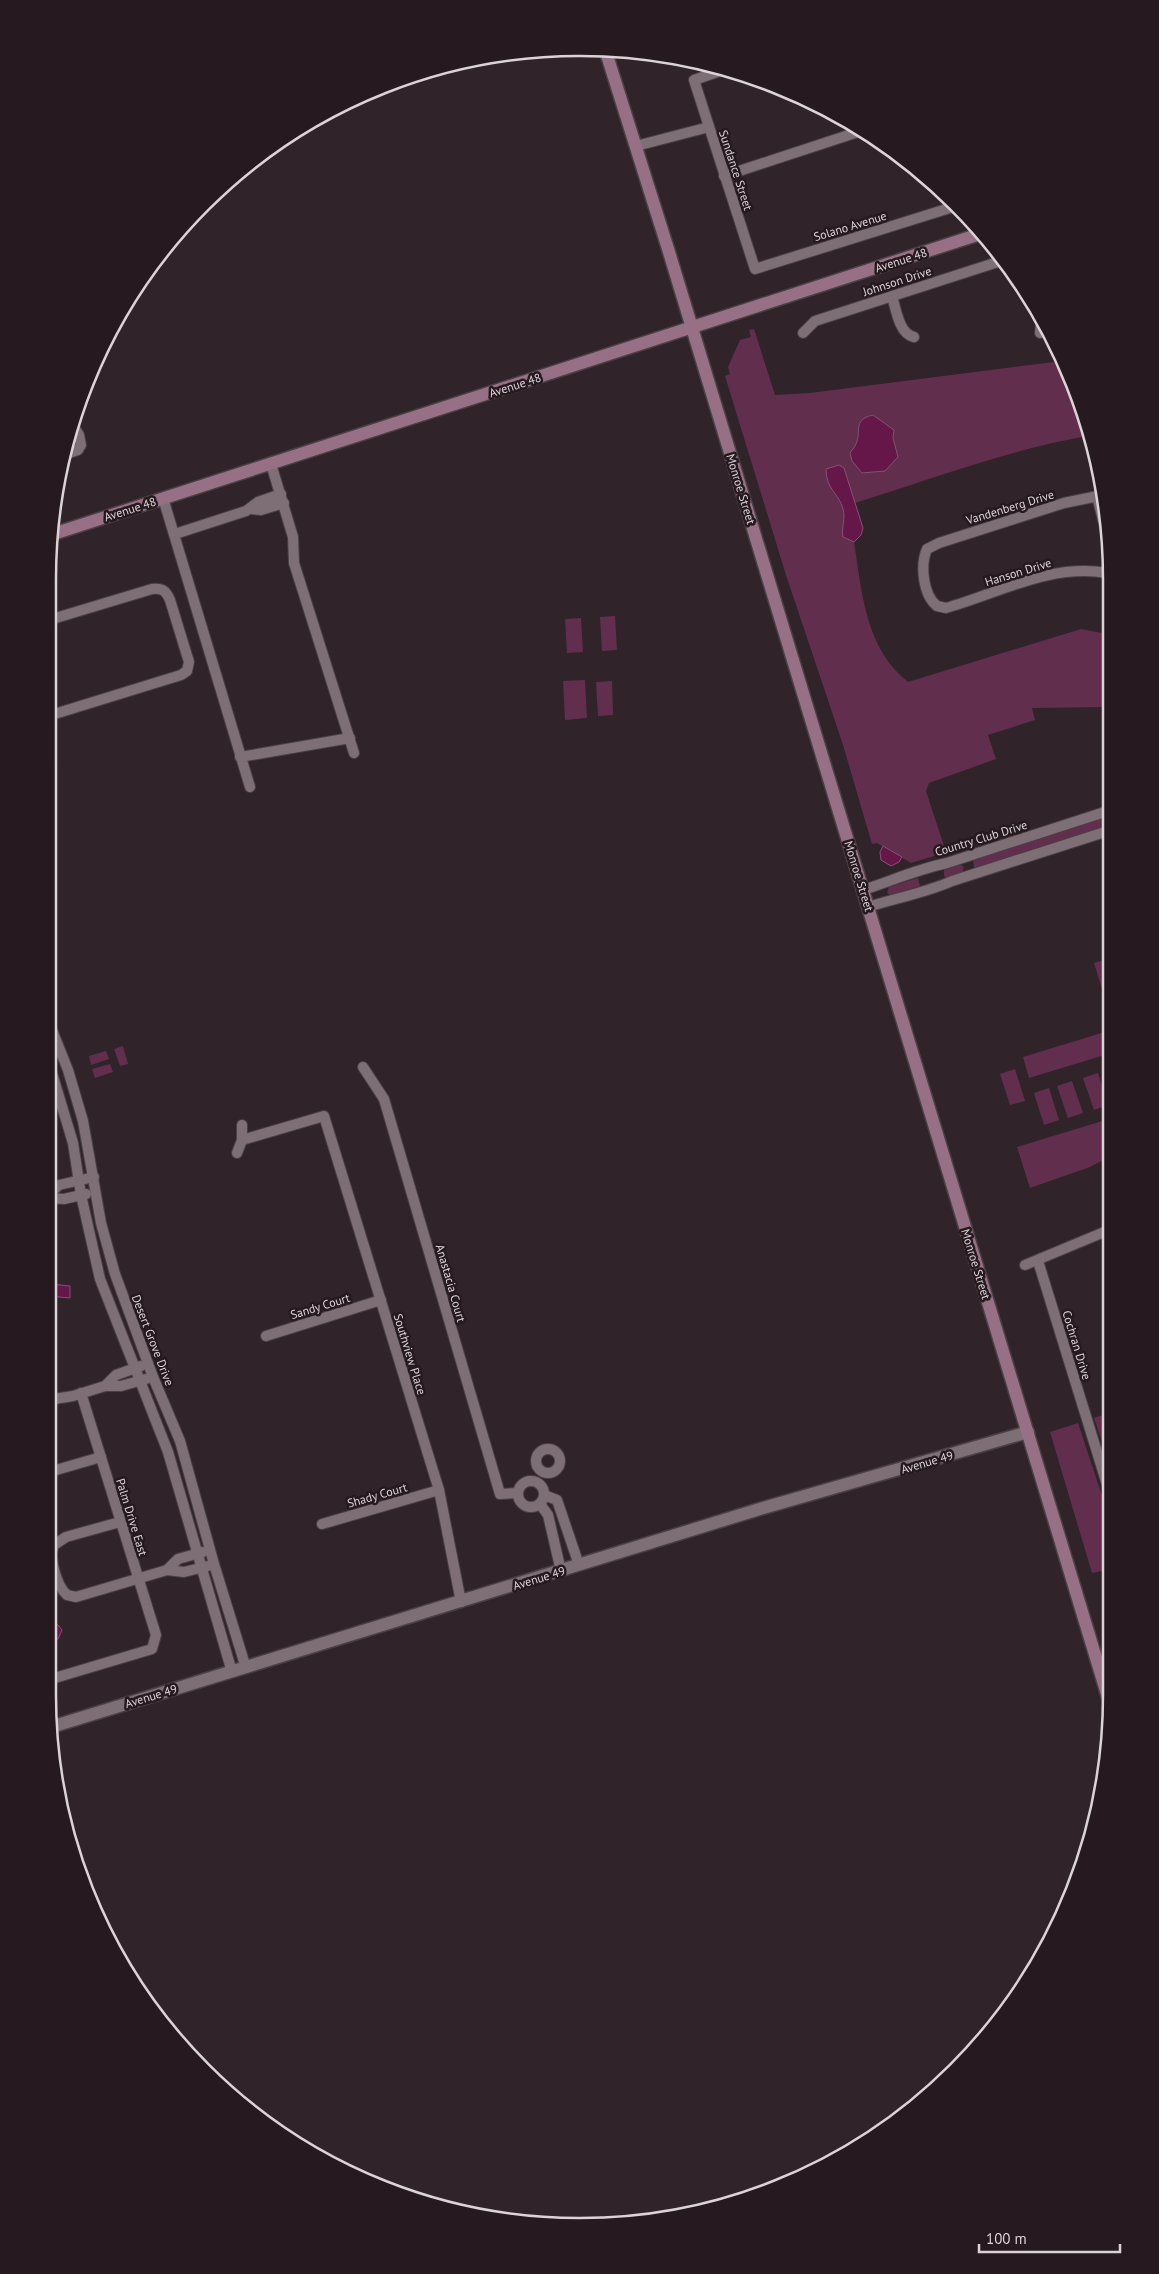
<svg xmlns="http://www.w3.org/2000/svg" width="1159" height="2274" font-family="'PT Sans',sans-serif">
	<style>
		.green { fill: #612f4d }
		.water { fill: #651749; stroke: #894f74 }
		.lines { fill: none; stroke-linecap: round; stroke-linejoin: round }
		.minor-casing { stroke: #4b4046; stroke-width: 12 }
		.tertiary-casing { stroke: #4b4046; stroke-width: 15 }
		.secondary-casing { stroke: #4b4046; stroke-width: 15 }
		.minor { stroke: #7e6e76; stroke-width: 10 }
		.tertiary { stroke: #7e6e76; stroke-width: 12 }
		.secondary { stroke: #987086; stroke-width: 12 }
		.labels { text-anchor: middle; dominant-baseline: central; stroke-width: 5; stroke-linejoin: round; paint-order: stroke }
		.street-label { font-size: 12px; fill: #dcd3d8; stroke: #261a20 }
		.rim { fill: none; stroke: #dcd3d8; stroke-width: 2.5 }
	</style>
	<rect width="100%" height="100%" fill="#30232a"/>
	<g class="green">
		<path d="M 754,329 L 775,395 L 810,393 L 1062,361 L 1071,376 L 1087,436 C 1008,450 932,479 855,503 C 860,518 867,530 854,542 C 862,592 865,648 908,682 L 1081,629 L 1107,634 L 1107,707 L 1032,708 L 1035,720 L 988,735 L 996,759 L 929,783 L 926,791 L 944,846 L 953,843 L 949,852 L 944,853 L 911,863 L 877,843 L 872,844 L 843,745 L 786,575 L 725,376 L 730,374 L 728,367 L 740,340 L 751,337 L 749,330 Z"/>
		<polygon points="615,616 617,650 602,651 600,617"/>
		<polygon points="581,618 583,652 567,653 565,619"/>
		<polygon points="585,680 587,718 565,720 563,681"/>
		<polygon points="612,681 613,715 598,716 596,682"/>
		<polygon points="1108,815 1108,826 977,869 974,868 973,859"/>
		<polygon points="959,864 964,867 962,873 947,878 944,876 944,868"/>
		<polygon points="918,878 920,886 891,895 887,893 889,887"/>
		<polygon points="1108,959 1108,1009 1094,963"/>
		<polygon points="1108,1031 1108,1054 1029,1078 1023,1057"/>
		<polygon points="123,1046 128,1064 120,1066 114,1049"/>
		<polygon points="106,1051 109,1059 91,1065 89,1056"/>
		<polygon points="110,1064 113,1072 95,1078 92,1069"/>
		<polygon points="1015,1069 1025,1101 1010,1105 1000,1074"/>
		<polygon points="1098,1073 1108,1105 1094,1110 1083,1078"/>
		<polygon points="1072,1081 1083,1113 1068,1118 1057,1086"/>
		<polygon points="1049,1088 1059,1120 1044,1125 1034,1093"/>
		<polygon points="1109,1119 1109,1157 1090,1167 1030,1188 1017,1147"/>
		<polygon points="1109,1413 1110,1465 1094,1418"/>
		<polygon points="1078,1423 1110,1520 1110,1569 1092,1573 1050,1432"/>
	</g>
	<g class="water">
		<path d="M 873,415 L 894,430 L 893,438 L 898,457 L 885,471 L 862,473 L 852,461 L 850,453 C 852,450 854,448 855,446 C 863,432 851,420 873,415 Z"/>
		<path d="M 839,465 L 844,468 L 863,528 L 861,535 L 854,542 L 843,537 C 841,528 846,518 843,509 C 839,493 826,490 826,469 Z"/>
		<polygon points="883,846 902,857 899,862 891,866 881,860 880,852"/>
		<polygon points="53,1280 51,1284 70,1286 70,1298 48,1296 48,1282"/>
		<polygon points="48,1622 58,1625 62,1630 58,1639 48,1643"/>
	</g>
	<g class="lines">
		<defs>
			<g id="minor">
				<polyline points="726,69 694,80 755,269 953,207"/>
				<polyline points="636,146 709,127"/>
				<polyline points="724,176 861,131"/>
				<path d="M 892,296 C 896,309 899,334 914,337"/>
				<polyline points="803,333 815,321 1004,260"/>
				<polyline points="1040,333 1041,324"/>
				<polyline points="63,455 78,450 81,445 79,435 72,424"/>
				<polyline points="271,464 293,537 294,563 354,753"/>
				<path d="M 1103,495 L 1064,503 L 939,543 L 927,549 C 920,565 923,595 937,606 L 946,608 C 999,593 1051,563 1107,573"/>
				<polyline points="1097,496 1107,536"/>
				<polyline points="163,498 250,787"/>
				<polyline points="250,509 261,510 284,503"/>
				<polyline points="175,534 246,511 258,502 281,494"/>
				<path d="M 48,716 L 181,675 L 187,671 L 189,662 L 170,600 C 166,591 163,588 152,589 L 49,620"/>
				<polyline points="240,757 350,738"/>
				<path d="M 863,890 C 891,881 918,869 947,863 L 1108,811"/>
				<path d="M 868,907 C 896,898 925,893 952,881 L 1108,831"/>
				<polyline points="48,1020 68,1070 83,1121 101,1223 115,1274 153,1377 180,1441 214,1564 246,1668"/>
				<polyline points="48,1060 73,1143 81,1195 100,1279 168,1452 232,1672"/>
				<polyline points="363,1067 384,1099 500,1494 518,1493"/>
				<polyline points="242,1140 324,1116 439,1490 461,1602"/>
				<polyline points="237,1153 242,1140 242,1125"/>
				<polyline points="48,1195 59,1185 94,1177"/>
				<polyline points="48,1198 64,1199 86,1194"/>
				<polyline points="1038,1261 1110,1494"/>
				<polyline points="1025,1265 1109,1230"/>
				<polyline points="266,1336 381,1300"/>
				<polyline points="105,1386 116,1375 141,1366"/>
				<polyline points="48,1400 73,1396 105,1386 121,1386 146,1379"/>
				<circle cx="548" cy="1461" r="12"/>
				<polyline points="48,1469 56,1470 101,1457"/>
				<circle cx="531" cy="1494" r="13"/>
				<polyline points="544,1495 557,1500 579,1565"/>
				<polyline points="540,1504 548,1515 561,1571"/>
				<path d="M 120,1522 L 66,1537 L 54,1545 C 48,1558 57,1586 67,1595 L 76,1597 L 167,1570 L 184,1572 L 208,1566"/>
				<polyline points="322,1524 439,1490"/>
				<polyline points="167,1570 178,1559 203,1552"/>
				<polyline points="48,1680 152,1649 156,1635 81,1393"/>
			</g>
			<polyline id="tertiary" points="51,1727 763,1508 1028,1432"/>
			<g id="secondary">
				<polyline points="605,49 669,252 1110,1704"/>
				<polyline points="50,535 980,234"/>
			</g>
		</defs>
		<use href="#minor" class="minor-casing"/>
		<use href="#tertiary" class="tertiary-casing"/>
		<use href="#secondary" class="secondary-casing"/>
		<use href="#minor" class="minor"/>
		<use href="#tertiary" class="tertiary"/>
		<use href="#secondary" class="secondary"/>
	</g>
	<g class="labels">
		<g class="street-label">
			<text transform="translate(736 170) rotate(72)">Sundance Street</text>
			<text transform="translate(850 226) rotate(-17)">Solano Avenue</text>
			<text transform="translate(901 260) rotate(-18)">Avenue 48</text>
			<text transform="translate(897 281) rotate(-18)">Johnson Drive</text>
			<text transform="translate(515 385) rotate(-18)">Avenue 48</text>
			<text transform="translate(741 489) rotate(73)">Monroe Street</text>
			<text transform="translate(1010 507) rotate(-17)">Vandenberg Drive</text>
			<text transform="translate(130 509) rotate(-18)">Avenue 48</text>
			<text transform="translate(1018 572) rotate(-17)">Hanson Drive</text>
			<text transform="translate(981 838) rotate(-17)">Country Club Drive</text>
			<text transform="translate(859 876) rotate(73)">Monroe Street</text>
			<text transform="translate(976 1264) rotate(73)">Monroe Street</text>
			<text transform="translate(451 1283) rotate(74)">Anastacia Court</text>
			<text transform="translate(320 1306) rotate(-17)">Sandy Court</text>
			<text transform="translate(153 1340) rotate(69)">Desert Grove Drive</text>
			<text transform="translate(1077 1345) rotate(73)">Cochran Drive</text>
			<text transform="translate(410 1354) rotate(73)">Southview Place</text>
			<text transform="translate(927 1462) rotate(-16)">Avenue 49</text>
			<text transform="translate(377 1495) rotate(-16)">Shady Court</text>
			<text transform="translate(132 1517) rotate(73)">Palm Drive East</text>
			<text transform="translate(539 1578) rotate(-17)">Avenue 49</text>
			<text transform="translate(151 1696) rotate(-17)">Avenue 49</text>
		</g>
	</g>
	<path d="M0 0H1159V2274H0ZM579 56H580A523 523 0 0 1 1103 579V1695A523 523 0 0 1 580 2218H579A523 523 0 0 1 56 1695V579A523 523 0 0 1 579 56Z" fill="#261a20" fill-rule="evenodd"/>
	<path class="rim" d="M579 56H580A523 523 0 0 1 1103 579V1695A523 523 0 0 1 580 2218H579A523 523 0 0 1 56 1695V579A523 523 0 0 1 579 56Z"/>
	<path d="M979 2244v8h141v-8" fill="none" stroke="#dcd3d8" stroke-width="2.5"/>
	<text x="986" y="2244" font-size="15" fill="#dcd3d8" stroke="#261a20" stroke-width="4" paint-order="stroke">100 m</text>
</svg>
